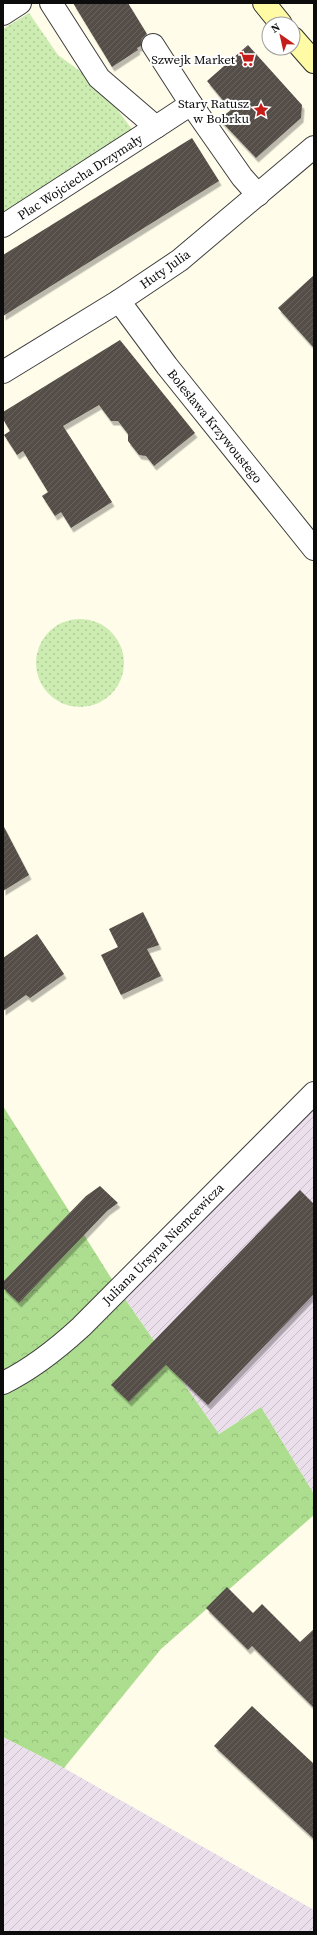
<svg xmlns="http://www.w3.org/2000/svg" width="317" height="1935" font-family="'Source Serif 4',serif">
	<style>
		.industrial { fill: url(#industrial-furrows) }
		.grass { fill: url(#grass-dots) }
		.forest { fill: url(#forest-crowns) }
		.building { fill: url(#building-hatch); filter: url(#shadow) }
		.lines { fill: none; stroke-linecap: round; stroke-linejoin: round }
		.street-casing { stroke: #3f3f3f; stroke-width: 24 }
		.secondary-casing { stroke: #2e2e2e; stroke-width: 24 }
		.street { stroke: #fff; stroke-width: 22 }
		.secondary { stroke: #fffba5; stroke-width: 22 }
		.labels { text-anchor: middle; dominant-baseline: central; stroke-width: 4; stroke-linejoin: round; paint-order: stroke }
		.poi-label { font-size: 13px; fill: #0c0c0c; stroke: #fff; text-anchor: end }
		.street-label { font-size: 13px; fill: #0c0c0c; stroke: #fff }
	</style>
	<defs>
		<pattern id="industrial-furrows" width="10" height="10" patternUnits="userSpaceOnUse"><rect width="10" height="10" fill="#ebdfec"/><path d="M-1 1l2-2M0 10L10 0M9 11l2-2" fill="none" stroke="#c8bec9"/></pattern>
		<pattern id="grass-dots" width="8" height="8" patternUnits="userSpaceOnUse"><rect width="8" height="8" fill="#ccecb1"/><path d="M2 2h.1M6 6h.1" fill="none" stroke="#aec997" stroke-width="1.8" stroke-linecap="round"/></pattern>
		<pattern id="forest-crowns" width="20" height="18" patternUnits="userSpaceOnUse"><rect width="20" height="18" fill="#adde8f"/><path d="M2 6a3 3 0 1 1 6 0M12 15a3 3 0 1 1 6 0" fill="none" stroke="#94bd7a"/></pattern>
		<pattern id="building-hatch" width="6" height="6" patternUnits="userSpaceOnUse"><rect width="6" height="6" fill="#554d47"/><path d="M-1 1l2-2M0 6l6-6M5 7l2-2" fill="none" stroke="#68625d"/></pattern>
		<filter id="shadow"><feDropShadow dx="2.5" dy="4.5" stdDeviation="0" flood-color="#0004"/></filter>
	</defs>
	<rect width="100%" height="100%" fill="#fffcea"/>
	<g class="industrial">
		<polygon points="314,1093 314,1494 261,1407 219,1434 118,1289"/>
		<polygon points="3,1737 64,1768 314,1910 314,1932 3,1932"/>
	</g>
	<g class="grass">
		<polygon points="29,13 58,55 99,85 134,132 3,214 3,29"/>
		<circle cx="80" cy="663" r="44"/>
	</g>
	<polygon class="forest" points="3,1106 118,1289 219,1434 261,1407 314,1494 314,1515 161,1649 64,1768 3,1737"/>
	<g class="building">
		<polygon points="73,3 128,3 147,34 142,39 141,46 137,48 138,50 112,67"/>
		<polygon points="248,45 302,105 301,118 256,158 219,119 231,110 207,81"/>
		<polygon points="192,138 219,181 3,316 3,255"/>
		<polygon points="314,275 314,348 278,308"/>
		<polygon points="120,340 195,433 154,466 146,456 139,455 128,441 128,434 118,421 111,421 99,405 63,426 112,502 71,528 61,512 55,516 42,496 48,492 23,451 17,455 4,435 10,431 3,419 3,412"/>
		<polygon points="3,825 29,875 3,891"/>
		<polygon points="143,912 159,945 147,949 161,976 121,995 101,955 118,947 109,929"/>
		<polygon points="37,934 64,974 30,998 26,995 3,1011 3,958"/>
		<polygon points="100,1186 118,1203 107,1211 19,1303 3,1288 3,1282 86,1196"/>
		<polygon points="300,1190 314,1204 314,1294 208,1405 166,1365 129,1402 111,1385"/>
		<polygon points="227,1587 253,1613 262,1604 300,1642 314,1629 314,1708 252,1646 248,1650 206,1608"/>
		<polygon points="252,1706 314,1764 314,1839 214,1746"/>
	</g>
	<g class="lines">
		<defs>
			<g id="street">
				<polyline points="3,14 20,3"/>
				<polyline points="153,45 191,104"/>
				<polyline points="156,127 191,104 242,177 258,195"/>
				<polyline points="3,226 156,127 99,78 51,3"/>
				<polyline points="119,301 167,366 314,549"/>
				<polyline points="3,372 119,301 180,260 314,147"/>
				<path d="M 3,1383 C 32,1369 57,1349 81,1327 L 314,1093"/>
			</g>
			<g id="secondary">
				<polyline points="264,3 281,24"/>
				<polyline points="293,38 314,62"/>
			</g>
		</defs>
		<use href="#street" class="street-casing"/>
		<use href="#secondary" class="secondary-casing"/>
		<use href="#street" class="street"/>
		<use href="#secondary" class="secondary"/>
	</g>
	<defs>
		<symbol id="supermarket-bare" viewBox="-9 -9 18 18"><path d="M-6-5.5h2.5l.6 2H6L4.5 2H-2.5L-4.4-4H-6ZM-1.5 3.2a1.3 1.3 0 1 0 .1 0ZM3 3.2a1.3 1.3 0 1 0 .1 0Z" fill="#c51d1a" stroke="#fff" stroke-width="2.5" paint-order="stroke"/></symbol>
		<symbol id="sight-bare" viewBox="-9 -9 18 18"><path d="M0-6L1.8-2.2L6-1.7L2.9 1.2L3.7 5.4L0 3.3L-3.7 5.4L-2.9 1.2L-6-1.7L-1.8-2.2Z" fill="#c51d1a" stroke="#fff" stroke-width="2.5" paint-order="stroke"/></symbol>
	</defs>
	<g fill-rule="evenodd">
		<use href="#supermarket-bare" x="236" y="48" width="22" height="22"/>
		<use href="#sight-bare" x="250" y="99" width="22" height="22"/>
	</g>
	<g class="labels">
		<g class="poi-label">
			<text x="235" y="59">Szwejk Market</text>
			<text x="249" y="103">Stary Ratusz<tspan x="249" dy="15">w Bobrku</tspan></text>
		</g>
		<g class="street-label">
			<text transform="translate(80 177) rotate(-33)">Plac Wojciecha Drzymały</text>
			<text transform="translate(165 269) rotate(-35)">Huty Julia</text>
			<text transform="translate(215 426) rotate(51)">Bolesława Krzywoustego</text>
			<text transform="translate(163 1244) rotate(-45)">Juliana Ursyna Niemcewicza</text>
		</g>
	</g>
	<rect width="317" height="1935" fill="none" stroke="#0c0c0c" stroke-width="8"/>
	<g transform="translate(281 36) rotate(326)"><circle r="19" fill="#ffffff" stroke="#9e9e9e"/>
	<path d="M0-3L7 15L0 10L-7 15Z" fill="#c51d1a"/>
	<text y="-6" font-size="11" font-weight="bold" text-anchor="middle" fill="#0c0c0c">N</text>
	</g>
</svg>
